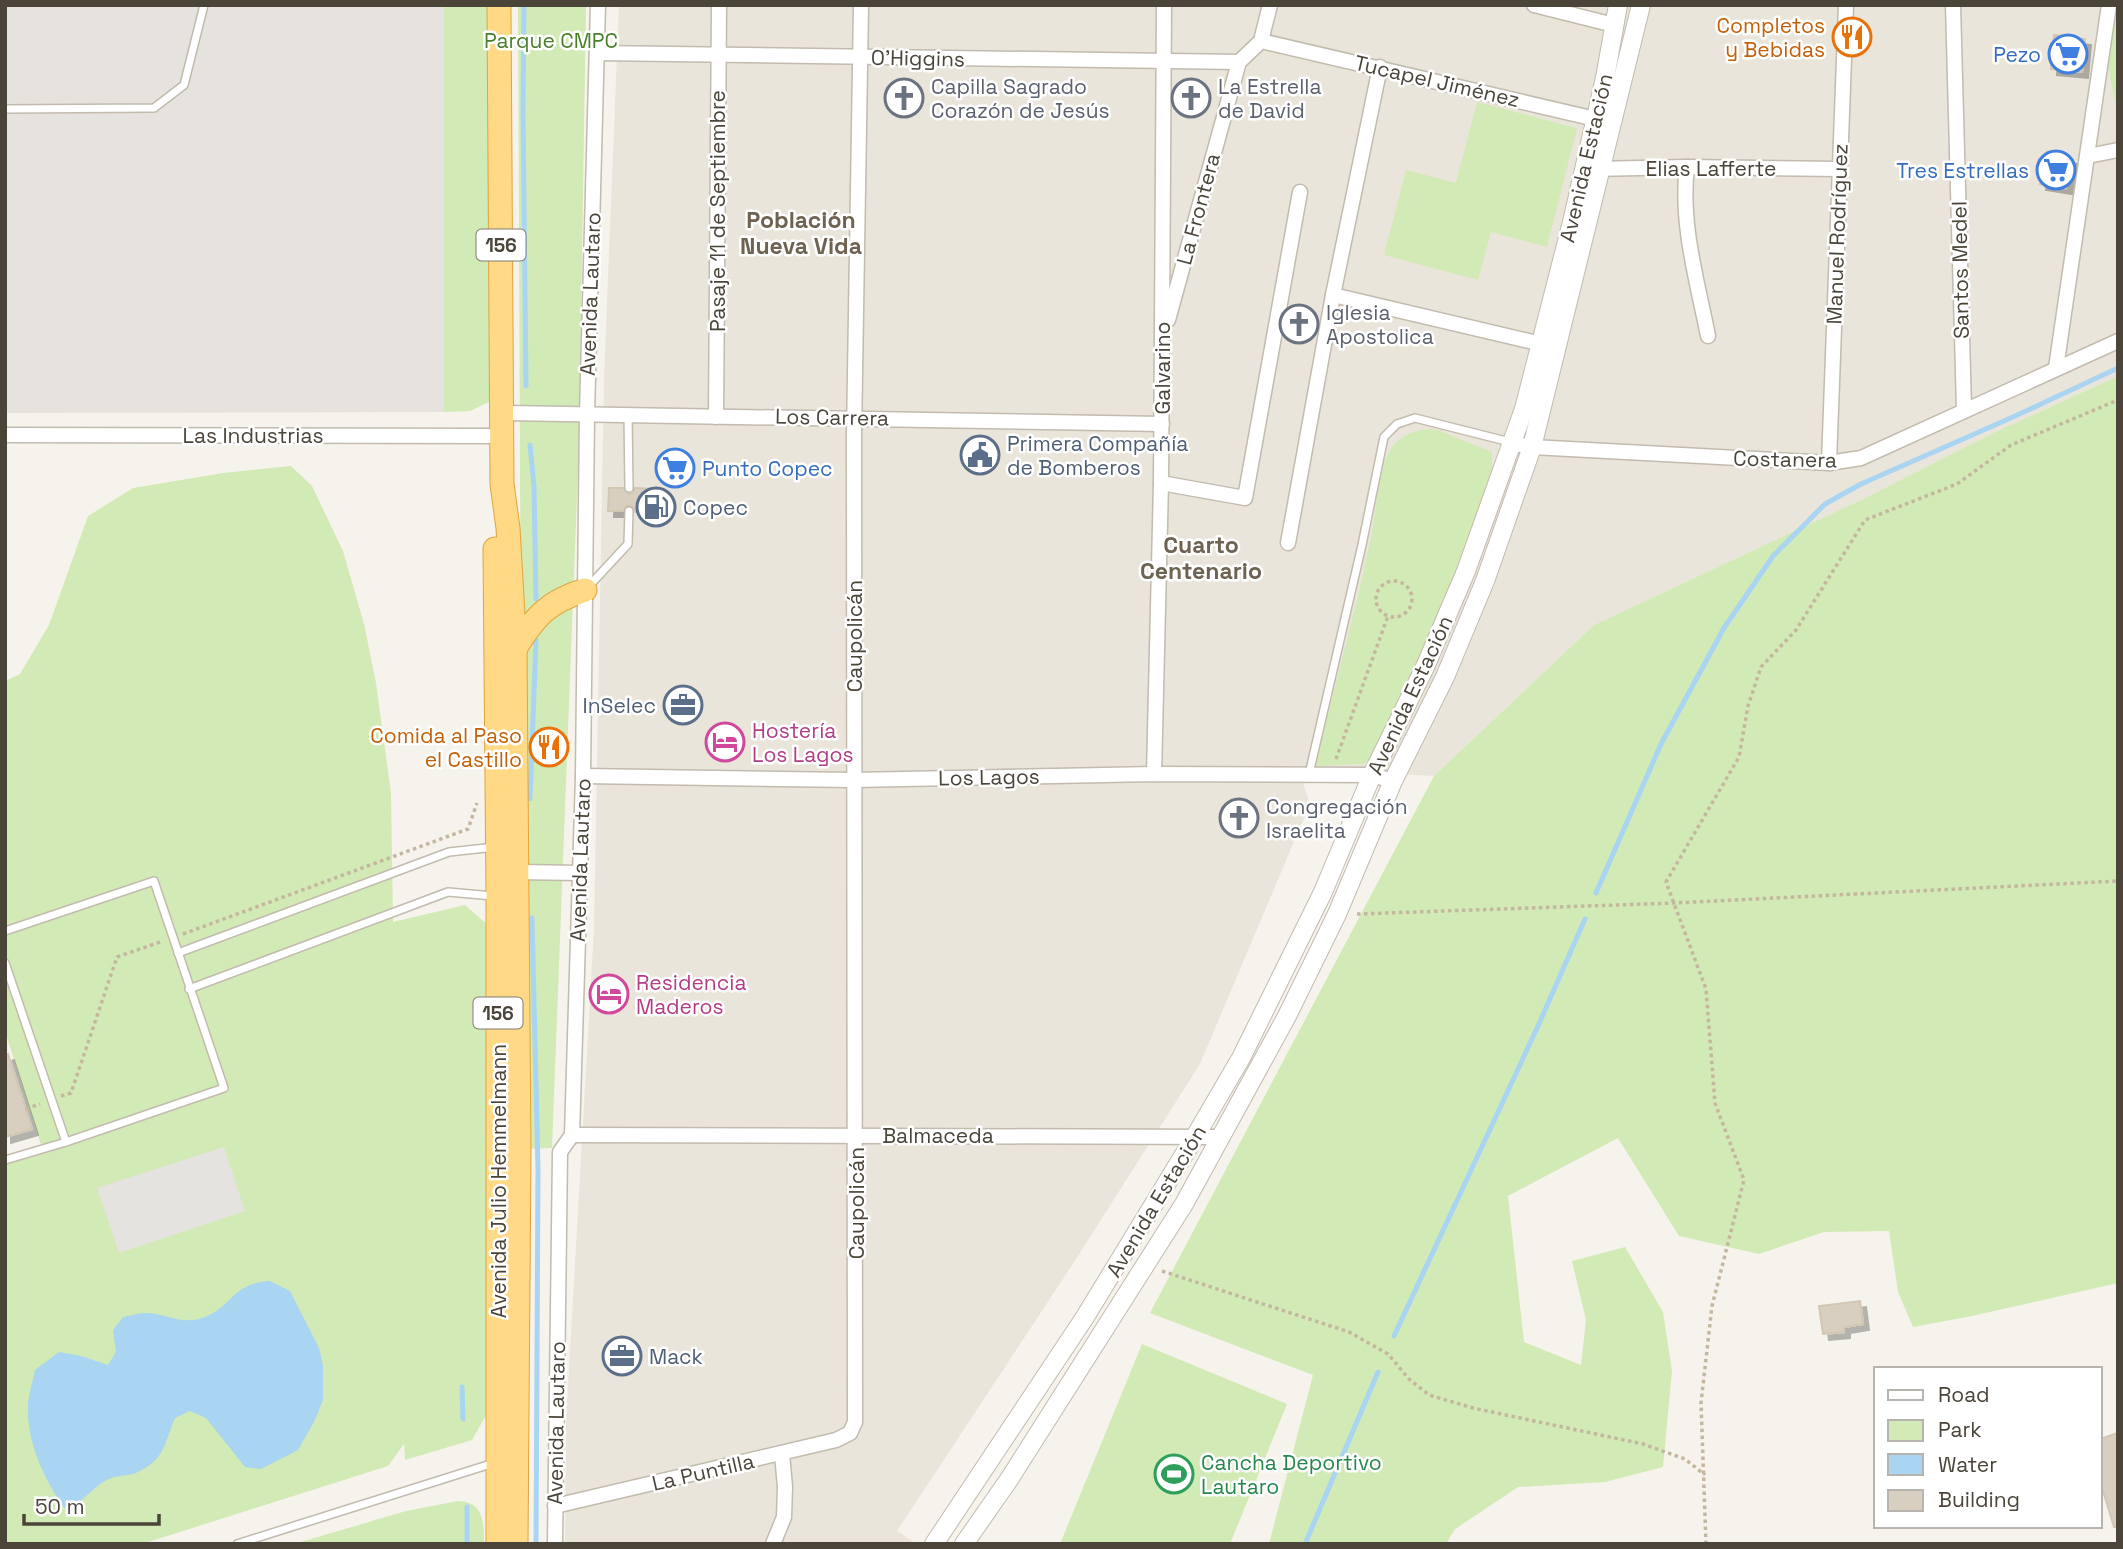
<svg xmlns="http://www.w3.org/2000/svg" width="2123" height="1549" font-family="'Space Grotesk',sans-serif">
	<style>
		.residential { fill: #eae5da }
		.industrial { fill: #e6e2dd }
		.green { fill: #d2eab5 }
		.parking { fill: #e5e3e0 }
		.water { fill: #a9d4f2 }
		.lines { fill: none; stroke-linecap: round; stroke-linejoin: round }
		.stream { stroke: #a9d4f2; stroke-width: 5 }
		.building { fill: #d8cfc1; stroke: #d3c7b4; stroke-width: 2; filter: url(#shadow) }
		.service-casing { stroke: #c2bbae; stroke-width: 10 }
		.minor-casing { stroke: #c2bbae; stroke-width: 17 }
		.tertiary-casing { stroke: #c2bbae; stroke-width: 20 }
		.trunk-casing { stroke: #e0a43c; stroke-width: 25 }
		.path { stroke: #c4b79f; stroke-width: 3.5; stroke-dasharray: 3.5 3.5; stroke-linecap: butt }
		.service { stroke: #fff; stroke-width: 7 }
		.minor { stroke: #fff; stroke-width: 14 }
		.tertiary { stroke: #fff; stroke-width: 18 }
		.trunk { stroke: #ffd985; stroke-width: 23 }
		.labels { text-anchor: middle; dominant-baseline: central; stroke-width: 5; stroke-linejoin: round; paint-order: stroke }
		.shield { fill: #fff; stroke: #817c74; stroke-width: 2 }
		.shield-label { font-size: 19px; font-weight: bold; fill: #4b4439 }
		.food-label { font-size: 21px; fill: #c56008; stroke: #fff; text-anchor: end }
		.park-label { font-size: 21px; fill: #4a7f2a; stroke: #fff }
		.shop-label { font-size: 21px; fill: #366cbe; stroke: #fff; text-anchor: end }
		.street-label { font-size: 21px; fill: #4b4439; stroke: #fff }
		.worship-label { font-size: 21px; fill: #5b616d; stroke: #fff; text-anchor: start }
		.service-label { font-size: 21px; fill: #4e5e75; stroke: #fff; text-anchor: start }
		.hotel-label { font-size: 21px; fill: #b23c85; stroke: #fff; text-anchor: start }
		.leisure-label { font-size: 21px; fill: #27864d; stroke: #fff; text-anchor: start }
		.neighbourhood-label { font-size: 23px; font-weight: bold; fill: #6e6250; stroke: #fff }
	</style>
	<defs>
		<filter id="shadow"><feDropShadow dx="6" dy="6" stdDeviation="0" flood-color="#0004"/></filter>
	</defs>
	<rect width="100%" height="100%" fill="#f6f3ec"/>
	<polygon class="residential" points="619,5 2118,5 2118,376 1993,433 1861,500 1594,625 1434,776 1298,769 1310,804 1200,1064 1078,1256 897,1531 917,1544 565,1544 566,1422 594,929 604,379"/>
	<polygon class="industrial" points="5,5 444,5 444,412 5,413"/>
	<g class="green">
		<polygon points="444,5 489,5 489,402 470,411 444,412"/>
		<polygon points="518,5 586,5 579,443 552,1148 523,1149"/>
		<polygon points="2113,5 2118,5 2118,116 2104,46"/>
		<polygon points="1477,102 1577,128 1547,247 1491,232 1478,280 1384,255 1406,170 1456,183"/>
		<polygon points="2118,376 2118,1283 1972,1316 1913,1327 1898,1292 1889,1231 1824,1232 1759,1254 1679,1236 1618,1138 1508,1196 1524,1342 1581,1365 1586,1320 1572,1261 1625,1247 1663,1312 1672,1371 1663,1467 1605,1482 1518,1487 1455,1529 1446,1544 1269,1544 1313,1375 1150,1313 1434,776 1594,625 1861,500 1993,433"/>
		<path d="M 1428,429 L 1437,430 L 1492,452 L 1492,473 L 1442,611 L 1372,760 L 1363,764 L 1315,766 C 1333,693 1353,621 1369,547 C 1375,523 1378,472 1389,452 C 1397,437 1412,431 1428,429 Z"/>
		<polygon points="291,466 312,486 343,551 364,624 376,683 391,793 393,922 465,905 489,926 489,1410 472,1440 405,1460 404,1444 388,1466 142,1544 5,1544 5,1159 42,1148 5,1031 5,681 20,674 49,625 88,516 133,488 223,473"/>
		<polygon points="1142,1344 1287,1404 1230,1544 1060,1544"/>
		<path d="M 458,1501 C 484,1502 484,1523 484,1544 L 294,1544 L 406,1511 Z"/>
	</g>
	<polygon class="parking" points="224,1147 245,1211 119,1253 97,1188"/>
	<path class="water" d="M 270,1281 L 290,1291 L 319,1348 L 323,1365 L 323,1400 L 315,1420 L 298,1450 L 261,1469 L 245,1467 L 206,1418 L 190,1411 L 175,1418 C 164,1444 165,1460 136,1473 C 128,1476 117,1475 109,1479 C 92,1486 84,1504 64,1508 C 43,1477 26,1441 28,1403 C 29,1392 33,1381 35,1370 L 59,1352 L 81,1356 L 108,1365 L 116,1352 L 113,1330 L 123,1317 C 130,1316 137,1313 144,1313 C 163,1312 178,1324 199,1319 C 232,1310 230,1283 270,1281 Z"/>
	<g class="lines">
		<g class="stream">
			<polyline points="524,5 523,108 526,386"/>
			<polyline points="530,445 534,486 536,599"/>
			<polyline points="530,799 536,640"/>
			<polyline points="1596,893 1661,744 1724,628 1773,556 1825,504 1861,484 2013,417 2118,368"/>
			<polyline points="532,918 538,1169 536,1544"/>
			<polyline points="1394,1336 1538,1026 1585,919"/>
			<polyline points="462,1387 463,1419"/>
			<polyline points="467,1507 467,1544"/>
			<polyline points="1305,1544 1378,1372"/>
		</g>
	</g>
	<g class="building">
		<polygon points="2054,35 2085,39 2082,72 2051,69"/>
		<polygon points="2047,152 2071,158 2066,188 2040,184"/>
		<polygon points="609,488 623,488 628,494 633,493 635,488 656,489 656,511 635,511 633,506 628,505 623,511 608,511"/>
		<polygon points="8,1054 32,1129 5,1137 5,1055"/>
		<polygon points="1860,1301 1863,1324 1844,1327 1844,1332 1823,1334 1819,1306"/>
		<polygon points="2118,1433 2118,1526 2114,1527 2100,1481 2100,1439"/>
	</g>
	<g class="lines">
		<defs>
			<g id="service">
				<polyline points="5,109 154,108 184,85 204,5"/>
				<polyline points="628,415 629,488"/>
				<polyline points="588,587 628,544 629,511"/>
				<polyline points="1309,774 1362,545 1384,437 1397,424 1415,418 1510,442"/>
				<polyline points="5,931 154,881 224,1088 66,1142 5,963"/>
				<polyline points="178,953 449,852 495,847"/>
				<polyline points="189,989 448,892 493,896"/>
				<polyline points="5,1160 66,1142"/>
				<polyline points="237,1544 494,1463"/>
			</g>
			<g id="minor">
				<polyline points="1534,5 1614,25"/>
				<polyline points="1953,5 1964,409"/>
				<polyline points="1261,41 1604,121"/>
				<polyline points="597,53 1239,62"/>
				<polyline points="2088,156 2118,150"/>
				<path d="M 1687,167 C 1680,223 1697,280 1708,336"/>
				<polyline points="1592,169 1687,167 1839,169"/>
				<polyline points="1333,295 1550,346"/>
				<polyline points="1168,320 1239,62 1261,41 1270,5"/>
				<polyline points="2056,368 2109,5"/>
				<polyline points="501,413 1162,424"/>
				<polyline points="716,417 719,5"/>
				<polyline points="5,435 501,436"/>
				<polyline points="1511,443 1532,447 1829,463 1861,458 2118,341"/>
				<polyline points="1829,463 1846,5"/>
				<polyline points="1161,483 1245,498 1300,192"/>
				<polyline points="1288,543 1333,295 1380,67"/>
				<polyline points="1154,774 1161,483 1164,5"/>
				<polyline points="583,776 853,780 1154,774 1372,775 1393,781"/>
				<polyline points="517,872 580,873"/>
				<polyline points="572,1135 1220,1137"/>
				<polyline points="555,1506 836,1440 850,1433 855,1422 854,435 861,5"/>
				<polyline points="555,1544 560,1152 572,1135 583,776 587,414 598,5"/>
				<polyline points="773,1544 784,1517 785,1487 782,1454"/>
			</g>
			<g id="tertiary">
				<polyline points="934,1544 1085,1317 1196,1135 1241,1058 1323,892 1372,775 1425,667 1466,571 1524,409 1572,222 1605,78 1618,5"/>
				<polyline points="964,1544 1010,1478 1184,1204 1287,1016 1337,914 1393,781 1445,677 1485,581 1532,447 1641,5"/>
			</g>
			<g id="trunk">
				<polyline points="499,5 502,484 508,528 515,649 519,1152 516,1544"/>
				<polyline points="495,549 498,896 498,1544"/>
				<path d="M 515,649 C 535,616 548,602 585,590"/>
			</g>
		</defs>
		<use href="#service" class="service-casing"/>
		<use href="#minor" class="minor-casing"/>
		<use href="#tertiary" class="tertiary-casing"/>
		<use href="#trunk" class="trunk-casing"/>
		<g class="path">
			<circle cx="1394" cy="599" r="18"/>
			<polyline points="1336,759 1388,616"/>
			<polyline points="1357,914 1674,903 2118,881"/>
			<polyline points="183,934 468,829 477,803"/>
			<polyline points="61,1096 71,1093 117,957 163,941"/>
			<polyline points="26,1109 40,1104"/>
			<polyline points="1162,1271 1349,1332 1388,1354 1409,1379 1429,1395 1473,1408 1643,1444 1685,1459 1705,1475"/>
			<polyline points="1706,1544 1701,1403 1712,1306 1744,1180 1715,1103 1706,989 1666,882 1739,757 1748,706 1761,667 1796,630 1865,520 1957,484 2011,445 2118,400"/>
		</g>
		<use href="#service" class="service"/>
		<use href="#minor" class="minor"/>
		<use href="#tertiary" class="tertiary"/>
		<use href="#trunk" class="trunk"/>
	</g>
	<defs>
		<symbol id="restaurant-ring" viewBox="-11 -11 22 22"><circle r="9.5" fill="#fff" stroke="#e8710a" stroke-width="1.5"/><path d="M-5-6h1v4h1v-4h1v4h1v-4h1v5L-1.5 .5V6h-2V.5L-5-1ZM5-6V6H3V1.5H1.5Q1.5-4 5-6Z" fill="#e8710a"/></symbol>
		<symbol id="supermarket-ring" viewBox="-11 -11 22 22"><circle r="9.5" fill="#fff" stroke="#3f7fe0" stroke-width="1.5"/><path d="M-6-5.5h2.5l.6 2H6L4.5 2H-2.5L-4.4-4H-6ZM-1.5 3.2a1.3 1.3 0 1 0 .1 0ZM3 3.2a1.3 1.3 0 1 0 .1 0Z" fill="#3f7fe0"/></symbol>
		<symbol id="church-ring" viewBox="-11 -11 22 22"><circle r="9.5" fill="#fff" stroke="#6b7280" stroke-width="1.5"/><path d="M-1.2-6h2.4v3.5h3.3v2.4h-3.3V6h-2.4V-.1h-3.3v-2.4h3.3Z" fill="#6b7280"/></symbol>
		<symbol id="civic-ring" viewBox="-11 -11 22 22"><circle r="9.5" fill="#fff" stroke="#5c6f8a" stroke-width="1.5"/><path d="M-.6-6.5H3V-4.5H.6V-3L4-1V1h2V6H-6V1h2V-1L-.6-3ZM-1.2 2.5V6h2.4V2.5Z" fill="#5c6f8a"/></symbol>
		<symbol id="fuel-ring" viewBox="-11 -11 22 22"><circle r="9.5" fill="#fff" stroke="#5c6f8a" stroke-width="1.5"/><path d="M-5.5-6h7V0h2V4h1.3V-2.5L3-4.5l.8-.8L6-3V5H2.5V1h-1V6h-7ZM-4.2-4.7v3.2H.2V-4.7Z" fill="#5c6f8a"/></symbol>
		<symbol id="office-ring" viewBox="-11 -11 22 22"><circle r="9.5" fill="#fff" stroke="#5c6f8a" stroke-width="1.5"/><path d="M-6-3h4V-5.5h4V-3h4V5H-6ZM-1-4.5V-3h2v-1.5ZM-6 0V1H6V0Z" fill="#5c6f8a"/></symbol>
		<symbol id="hotel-ring" viewBox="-11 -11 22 22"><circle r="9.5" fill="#fff" stroke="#d1479c" stroke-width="1.5"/><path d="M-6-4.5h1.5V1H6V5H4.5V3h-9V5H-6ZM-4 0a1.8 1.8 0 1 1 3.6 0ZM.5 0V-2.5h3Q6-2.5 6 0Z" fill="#d1479c"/></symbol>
		<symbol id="stadium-ring" viewBox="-11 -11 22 22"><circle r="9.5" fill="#fff" stroke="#2e9e5b" stroke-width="1.5"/><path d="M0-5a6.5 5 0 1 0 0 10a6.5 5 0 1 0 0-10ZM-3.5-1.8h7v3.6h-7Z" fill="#2e9e5b"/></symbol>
	</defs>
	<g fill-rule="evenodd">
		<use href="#restaurant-ring" x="1830" y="15" width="44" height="44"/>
		<use href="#supermarket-ring" x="2046" y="32" width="44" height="44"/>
		<use href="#church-ring" x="882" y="76" width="44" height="44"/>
		<use href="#church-ring" x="1169" y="76" width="44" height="44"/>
		<use href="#supermarket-ring" x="2034" y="148" width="44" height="44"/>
		<use href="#church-ring" x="1277" y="302" width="44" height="44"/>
		<use href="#civic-ring" x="958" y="433" width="44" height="44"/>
		<use href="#supermarket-ring" x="653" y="446" width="44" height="44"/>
		<use href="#fuel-ring" x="634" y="485" width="44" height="44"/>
		<use href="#office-ring" x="661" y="683" width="44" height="44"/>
		<use href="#hotel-ring" x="703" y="720" width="44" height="44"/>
		<use href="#restaurant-ring" x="527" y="725" width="44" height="44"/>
		<use href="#church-ring" x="1217" y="796" width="44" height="44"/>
		<use href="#hotel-ring" x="587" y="972" width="44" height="44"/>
		<use href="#office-ring" x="600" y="1334" width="44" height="44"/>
		<use href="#stadium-ring" x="1152" y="1452" width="44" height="44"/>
	</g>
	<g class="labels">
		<g class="shield">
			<rect x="476.5" y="229.5" width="49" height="31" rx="5"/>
			<rect x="473.5" y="997.5" width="49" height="31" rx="5"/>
		</g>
		<g class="shield-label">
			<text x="501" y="245">156</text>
			<text x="498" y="1013">156</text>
		</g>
		<g class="food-label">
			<text x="1825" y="25">Completos<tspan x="1825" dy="24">y Bebidas</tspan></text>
			<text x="522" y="735">Comida al Paso<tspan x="522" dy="24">el Castillo</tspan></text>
		</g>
		<g class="park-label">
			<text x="551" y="40">Parque CMPC</text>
		</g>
		<g class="shop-label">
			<text x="2041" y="54">Pezo</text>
			<text x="2029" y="170">Tres Estrellas</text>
			<text x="702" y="468" text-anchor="start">Punto Copec</text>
		</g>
		<g class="street-label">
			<text transform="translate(918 58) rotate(1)">O'Higgins</text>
			<text transform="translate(1437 81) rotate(13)">Tucapel Jiménez</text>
			<text transform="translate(1586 158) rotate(-77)">Avenida Estación</text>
			<text x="1711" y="168">Elias Lafferte</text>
			<text transform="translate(1198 209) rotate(-75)">La Frontera</text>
			<text transform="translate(717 211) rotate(-90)">Pasaje 11 de Septiembre</text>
			<text transform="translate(1837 234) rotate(-88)">Manuel Rodríguez</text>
			<text transform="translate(1960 270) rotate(-91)">Santos Medel</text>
			<text transform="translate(590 294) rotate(-88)">Avenida Lautaro</text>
			<text transform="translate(1162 368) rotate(-90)">Galvarino</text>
			<text transform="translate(832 417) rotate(1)">Los Carrera</text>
			<text x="253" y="435">Las Industrias</text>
			<text transform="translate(1785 459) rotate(1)">Costanera</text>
			<text transform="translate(854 636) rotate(-90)">Caupolicán</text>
			<text transform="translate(1410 695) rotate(-65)">Avenida Estación</text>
			<text transform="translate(989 777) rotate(-1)">Los Lagos</text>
			<text transform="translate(580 860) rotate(-88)">Avenida Lautaro</text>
			<text x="938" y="1135">Balmaceda</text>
			<text transform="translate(498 1181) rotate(-90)">Avenida Julio Hemmelmann</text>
			<text transform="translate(1156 1201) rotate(-59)">Avenida Estación</text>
			<text transform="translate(856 1203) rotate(-90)">Caupolicán</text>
			<text transform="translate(556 1423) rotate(-89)">Avenida Lautaro</text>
			<text transform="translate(703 1472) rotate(-13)">La Puntilla</text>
		</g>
		<g class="worship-label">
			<text x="931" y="86">Capilla Sagrado<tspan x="931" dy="24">Corazón de Jesús</tspan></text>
			<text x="1218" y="86">La Estrella<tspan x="1218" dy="24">de David</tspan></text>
			<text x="1326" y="312">Iglesia<tspan x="1326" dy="24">Apostolica</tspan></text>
			<text x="1266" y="806">Congregación<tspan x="1266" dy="24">Israelita</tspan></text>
		</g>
		<g class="service-label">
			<text x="1007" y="443">Primera Compañía<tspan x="1007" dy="24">de Bomberos</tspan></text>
			<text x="683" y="507">Copec</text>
			<text x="656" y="705" text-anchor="end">InSelec</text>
			<text x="649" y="1356">Mack</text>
		</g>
		<g class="hotel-label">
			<text x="752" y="730">Hostería<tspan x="752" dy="24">Los Lagos</tspan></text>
			<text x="636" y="982">Residencia<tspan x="636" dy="24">Maderos</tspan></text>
		</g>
		<g class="leisure-label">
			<text x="1201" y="1462">Cancha Deportivo<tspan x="1201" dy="24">Lautaro</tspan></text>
		</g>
		<g class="neighbourhood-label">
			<text x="801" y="220">Población<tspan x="801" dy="26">Nueva Vida</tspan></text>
			<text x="1201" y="545">Cuarto<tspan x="1201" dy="26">Centenario</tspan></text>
		</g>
	</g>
	<rect width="2123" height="1549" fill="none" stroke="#4b4439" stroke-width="14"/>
	<rect x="1874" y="1367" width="228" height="161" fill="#ffffff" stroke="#b7b4b0" stroke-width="2"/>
	<rect x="1888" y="1390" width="35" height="10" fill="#ffffff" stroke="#b7b4b0" stroke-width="2"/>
	<text x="1938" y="1402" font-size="21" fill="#4b4439">Road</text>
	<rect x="1888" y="1420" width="35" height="21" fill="#d2eab5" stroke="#b7b4b0" stroke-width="2"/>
	<text x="1938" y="1437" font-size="21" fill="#4b4439">Park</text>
	<rect x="1888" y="1454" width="35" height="21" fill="#a9d4f2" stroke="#b7b4b0" stroke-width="2"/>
	<text x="1938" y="1472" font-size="21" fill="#4b4439">Water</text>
	<rect x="1888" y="1490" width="35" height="21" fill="#d8cfc1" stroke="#b7b4b0" stroke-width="2"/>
	<text x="1938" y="1507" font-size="21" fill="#4b4439">Building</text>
	<path d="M24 1514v10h135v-10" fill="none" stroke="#4b4439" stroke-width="3.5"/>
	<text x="35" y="1514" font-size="21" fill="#4b4439" stroke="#ffffff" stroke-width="5" paint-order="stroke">50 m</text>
</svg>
